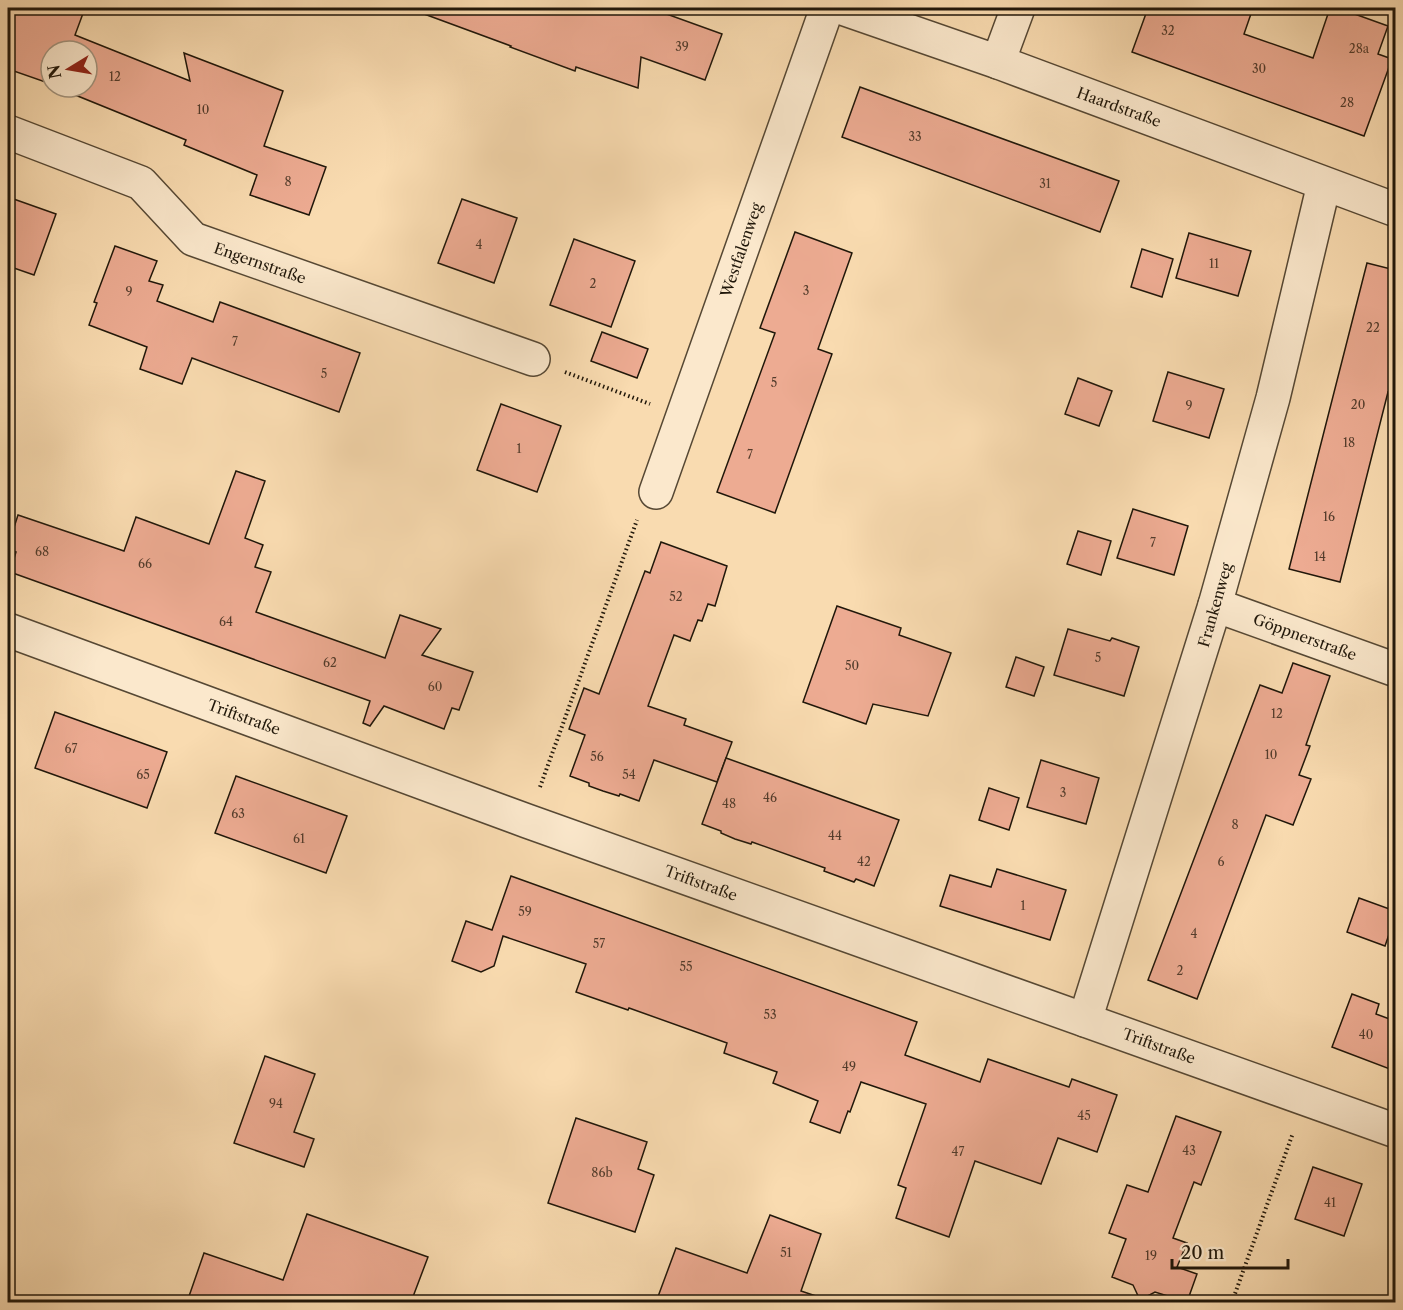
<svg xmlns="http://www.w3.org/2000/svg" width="1403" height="1310" font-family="'Libre Caslon Text',serif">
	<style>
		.building { fill: #edab92; stroke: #20170a; stroke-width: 1.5 }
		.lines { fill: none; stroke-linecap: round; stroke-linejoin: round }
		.minor-casing { stroke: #564834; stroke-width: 36 }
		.path { stroke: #20170a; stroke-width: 4; stroke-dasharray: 1.5 3; stroke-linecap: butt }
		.minor { stroke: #fbe8cc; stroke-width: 33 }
		.labels { text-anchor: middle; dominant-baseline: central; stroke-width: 5; stroke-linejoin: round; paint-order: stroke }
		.number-label { font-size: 12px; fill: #533c2c }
		.street-label { font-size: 15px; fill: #20170a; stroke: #fbe8cc }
	</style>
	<rect width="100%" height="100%" fill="#f9dbb0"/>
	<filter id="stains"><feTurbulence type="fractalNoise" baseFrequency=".00333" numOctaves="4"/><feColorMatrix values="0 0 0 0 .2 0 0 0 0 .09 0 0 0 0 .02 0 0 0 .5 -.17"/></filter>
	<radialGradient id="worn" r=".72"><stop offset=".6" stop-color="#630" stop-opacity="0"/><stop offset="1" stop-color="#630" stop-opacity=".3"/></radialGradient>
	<g class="building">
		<polygon points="8,8 85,8 75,35 190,81 184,53 283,91 264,146 326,167 309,215 250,195 257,175 184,145 186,140 63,90 64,88 61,87 87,87 87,51 51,51 51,84 8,69"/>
		<polygon points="417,8 650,8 722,34 705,80 641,57 638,88 576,67 575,71 510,47 511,46 416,11"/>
		<polygon points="1148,8 1253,8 1244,34 1313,58 1330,8 1338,8 1388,26 1378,54 1392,59 1364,136 1132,52"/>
		<polygon points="860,87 1119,181 1100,232 842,137"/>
		<polygon points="8,197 56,214 34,275 8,266"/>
		<polygon points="462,199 517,218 494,283 438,263"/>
		<polygon points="795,232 852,253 818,349 832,354 775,513 717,492 775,333 760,328"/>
		<polygon points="1189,233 1251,251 1238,296 1176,278"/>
		<polygon points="574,239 635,261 611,327 550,305"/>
		<polygon points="115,246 157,261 149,281 163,285 157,301 213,322 220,302 360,353 339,412 192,358 182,384 140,369 147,347 89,325 97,303 94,302"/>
		<polygon points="1142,249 1173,259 1162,297 1131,287"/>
		<polygon points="1367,263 1395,270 1395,394 1388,392 1340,582 1289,569"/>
		<polygon points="602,332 648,349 637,378 591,361"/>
		<polygon points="1168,372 1224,389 1209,438 1153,421"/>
		<polygon points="1078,378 1112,391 1099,426 1065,414"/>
		<polygon points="501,404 561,426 537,492 477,470"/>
		<polygon points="236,471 265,481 245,538 263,545 255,567 271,572 256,612 385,658 400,615 441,629 422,655 473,672 459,710 452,708 444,729 384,706 370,726 363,723 370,701 10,572 16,552 8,549 8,546 18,515 124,551 136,517 209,544"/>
		<polygon points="1133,509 1188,526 1174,575 1117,558"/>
		<polygon points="1078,531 1111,541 1101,575 1067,564"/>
		<polygon points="661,542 727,566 715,606 708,604 702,621 698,620 690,641 674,635 648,706 686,719 684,725 732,742 717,782 654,760 639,801 620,794 619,796 603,791 589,786 589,783 570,776 585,735 569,729 584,688 599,694 645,571 650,573"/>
		<polygon points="837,606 901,628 899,635 951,653 928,716 873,704 866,724 803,702"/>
		<polygon points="1068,629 1110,641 1112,638 1139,647 1124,696 1054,675"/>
		<polygon points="1016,657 1044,667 1034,696 1006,687"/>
		<polygon points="1293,663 1330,676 1306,745 1310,746 1299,775 1311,779 1293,825 1266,815 1197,999 1148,980 1260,685 1282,693"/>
		<polygon points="55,712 167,752 147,808 35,768"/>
		<polygon points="726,758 899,820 874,886 856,879 854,882 824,871 825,868 752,842 751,844 735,839 721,833 721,831 702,824"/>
		<polygon points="1041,760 1099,778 1086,824 1027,807"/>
		<polygon points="236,776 347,816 326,873 215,833"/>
		<polygon points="989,788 1019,798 1009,830 979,820"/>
		<polygon points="997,869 1066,890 1050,940 940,906 950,875 991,887"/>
		<polygon points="511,876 917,1022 905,1055 980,1082 988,1059 1069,1087 1072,1079 1117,1095 1097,1152 1058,1138 1041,1184 975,1161 949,1237 896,1218 906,1188 898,1185 926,1104 861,1082 850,1112 848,1111 840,1133 810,1122 818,1101 773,1083 777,1072 724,1053 727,1043 629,1008 628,1010 576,992 586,964 503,936 494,966 481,972 452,961 466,921 492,930"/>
		<polygon points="1359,898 1395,911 1395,917 1385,946 1347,932"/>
		<polygon points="1352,994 1379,1004 1376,1014 1395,1021 1395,1071 1332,1047"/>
		<polygon points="265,1056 315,1074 294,1132 314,1139 304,1167 234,1143"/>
		<polygon points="1176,1116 1221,1132 1201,1185 1194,1182 1173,1238 1187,1243 1177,1267 1197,1274 1187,1302 1155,1292 1140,1300 1133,1285 1112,1277 1126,1239 1109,1233 1127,1185 1148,1192"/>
		<polygon points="576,1118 647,1142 638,1169 654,1175 635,1232 548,1203"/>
		<polygon points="1313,1167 1362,1184 1344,1236 1295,1219"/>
		<polygon points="307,1214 428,1257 411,1302 187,1302 204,1253 283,1280"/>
		<polygon points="770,1215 821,1234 801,1291 819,1297 818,1302 656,1302 676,1248 747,1273"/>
	</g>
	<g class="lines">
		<defs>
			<g id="minor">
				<polyline points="842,8 998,62 1396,210"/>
				<polyline points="998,62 1018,8"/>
				<polyline points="8,132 141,183 193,239 533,359"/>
				<polyline points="656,492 827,8"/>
				<polyline points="1215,605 1396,670"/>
				<polyline points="8,630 527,821 1396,1131"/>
				<polyline points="1085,1020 1215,605 1273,398 1324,184"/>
			</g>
		</defs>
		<use href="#minor" class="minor-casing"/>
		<g class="path">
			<polyline points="565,372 650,404"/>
			<polyline points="540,787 637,520"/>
			<polyline points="1232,1302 1293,1133"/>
		</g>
		<use href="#minor" class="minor"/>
	</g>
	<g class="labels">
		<g class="number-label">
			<text x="1168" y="30">32</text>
			<text x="682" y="46">39</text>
			<text x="1359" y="48">28a</text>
			<text x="1259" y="68">30</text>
			<text x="115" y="76">12</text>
			<text x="1347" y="102">28</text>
			<text x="203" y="109">10</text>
			<text x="915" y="136">33</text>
			<text x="288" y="181">8</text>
			<text x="1045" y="183">31</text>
			<text x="479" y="244">4</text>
			<text x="1214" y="263">11</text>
			<text x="593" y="283">2</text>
			<text x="806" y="290">3</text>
			<text x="129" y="291">9</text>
			<text x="1373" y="327">22</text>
			<text x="235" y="341">7</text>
			<text x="324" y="373">5</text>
			<text x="774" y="382">5</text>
			<text x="1358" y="404">20</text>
			<text x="1189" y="405">9</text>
			<text x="1349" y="442">18</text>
			<text x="519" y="448">1</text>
			<text x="750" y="454">7</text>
			<text x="1329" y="516">16</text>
			<text x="1153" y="542">7</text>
			<text x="42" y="551">68</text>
			<text x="1320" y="556">14</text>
			<text x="145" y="563">66</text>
			<text x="676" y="596">52</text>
			<text x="226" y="621">64</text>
			<text x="1098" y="657">5</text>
			<text x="330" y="662">62</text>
			<text x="852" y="665">50</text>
			<text x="435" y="686">60</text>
			<text x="1277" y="713">12</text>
			<text x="71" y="748">67</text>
			<text x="1271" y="754">10</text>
			<text x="597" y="756">56</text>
			<text x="143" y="774">65</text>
			<text x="629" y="774">54</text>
			<text x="1063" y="792">3</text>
			<text x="770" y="797">46</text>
			<text x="729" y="803">48</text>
			<text x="238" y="813">63</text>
			<text x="1235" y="824">8</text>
			<text x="835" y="835">44</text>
			<text x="299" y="838">61</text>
			<text x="864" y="861">42</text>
			<text x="1221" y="861">6</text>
			<text x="1023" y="905">1</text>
			<text x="525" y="911">59</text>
			<text x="1194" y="933">4</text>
			<text x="599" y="943">57</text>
			<text x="686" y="966">55</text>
			<text x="1180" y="970">2</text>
			<text x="770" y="1014">53</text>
			<text x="1366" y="1034">40</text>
			<text x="849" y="1066">49</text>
			<text x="276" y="1103">94</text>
			<text x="1084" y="1115">45</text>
			<text x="1189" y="1150">43</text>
			<text x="958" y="1151">47</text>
			<text x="602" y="1172">86b</text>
			<text x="1330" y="1202">41</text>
			<text x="786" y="1252">51</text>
			<text x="1151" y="1255">19</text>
		</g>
		<g class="street-label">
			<text transform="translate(1119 107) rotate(20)">Haardstraße</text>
			<text transform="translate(741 250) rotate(-71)">Westfalenweg</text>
			<text transform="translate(260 263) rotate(19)">Engernstraße</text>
			<text transform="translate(1215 605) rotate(-74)">Frankenweg</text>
			<text transform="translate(1305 637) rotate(20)">Göppnerstraße</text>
			<text transform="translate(244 717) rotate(20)">Triftstraße</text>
			<text transform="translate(701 883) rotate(20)">Triftstraße</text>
			<text transform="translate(1159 1046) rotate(20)">Triftstraße</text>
		</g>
	</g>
	<rect width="1403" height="1310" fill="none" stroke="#f9dbb0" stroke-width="30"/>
	<rect x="9" y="9" width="1385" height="1292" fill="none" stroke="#20170a" stroke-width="3"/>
	<rect x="15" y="15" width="1373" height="1280" fill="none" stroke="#20170a" stroke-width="1.5"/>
	<g transform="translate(69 69) rotate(259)"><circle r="28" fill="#fbe8cc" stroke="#a3947e" stroke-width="1.5"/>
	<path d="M0-4.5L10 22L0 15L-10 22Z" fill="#8f2418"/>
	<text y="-9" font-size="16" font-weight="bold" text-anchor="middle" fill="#20170a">N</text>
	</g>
	<path d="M1172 1259v9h116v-9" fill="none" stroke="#20170a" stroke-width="3"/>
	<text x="1181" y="1259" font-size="18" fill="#20170a" stroke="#fbe8cc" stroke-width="4.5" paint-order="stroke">20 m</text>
	<rect width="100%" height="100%" filter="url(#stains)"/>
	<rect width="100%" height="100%" fill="url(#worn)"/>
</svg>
